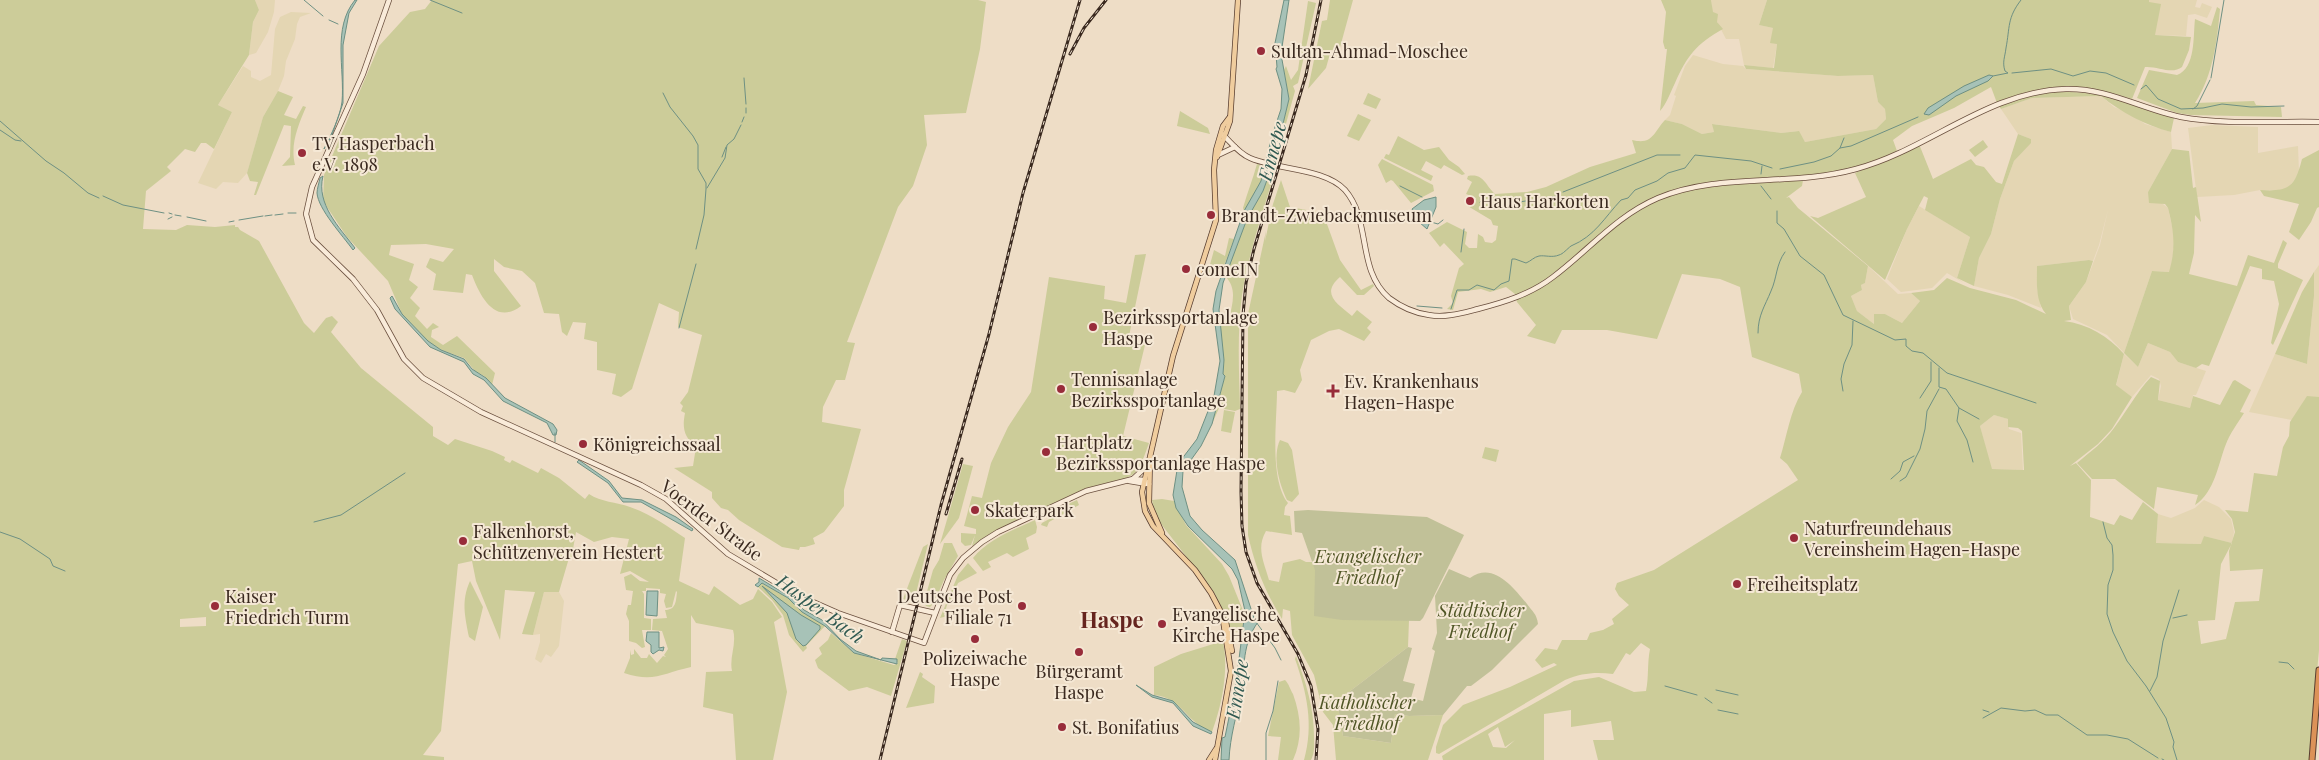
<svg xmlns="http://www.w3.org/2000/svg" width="2319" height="760" font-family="'Playfair Display',serif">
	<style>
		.farmland { fill: #e4d6b3 }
		.green { fill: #cc9; fill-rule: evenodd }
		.cemetery { fill: #c1c198 }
		.water { fill: #a7c2b7; stroke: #6e9083 }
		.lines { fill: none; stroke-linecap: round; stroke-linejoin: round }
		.stream { stroke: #6e9083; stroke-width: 1 }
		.secondary-casing { stroke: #6b503f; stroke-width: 6 }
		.primary-casing { stroke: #573d30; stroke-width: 6 }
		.motorway-casing { stroke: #573d30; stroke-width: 7 }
		.secondary { stroke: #f9ebd9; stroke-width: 4.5 }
		.primary { stroke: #f0cd9e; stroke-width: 4.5 }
		.motorway { stroke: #dc9258; stroke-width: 5 }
		.rail-casing { stroke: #3a291f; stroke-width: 3 }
		.rail { stroke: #f5e8d5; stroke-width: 1; stroke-dasharray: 4; stroke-linecap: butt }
		.poi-dot { fill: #982c3a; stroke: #f5e8d5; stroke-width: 2 }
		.labels { text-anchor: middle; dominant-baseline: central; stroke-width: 4; stroke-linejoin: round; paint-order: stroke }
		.poi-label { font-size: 18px; fill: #3a291f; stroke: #f5e8d5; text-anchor: start }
		.street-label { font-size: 18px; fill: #3a291f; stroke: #f5e8d5 }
		.park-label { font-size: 18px; font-style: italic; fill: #505626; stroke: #f5e8d5 }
		.water-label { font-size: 19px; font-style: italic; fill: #2f5951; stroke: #f5e8d5 }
		.district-label { font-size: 22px; font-weight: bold; fill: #66251f; stroke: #f5e8d5 }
	</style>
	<rect width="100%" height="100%" fill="#eeddc6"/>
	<g class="farmland">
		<polygon points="255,0 275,0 274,12 268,32 256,53 249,55 253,22 259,10"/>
		<polygon points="1711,0 1767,0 1759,25 1773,28 1777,44 1773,68 1744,65 1739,39 1726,39 1712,12"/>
		<polygon points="2149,0 2197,0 2195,7 2200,8 2202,3 2212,7 2207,18 2195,14 2188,15 2186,36 2155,35 2146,9"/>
		<polygon points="291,12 311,13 300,17 297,24 295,39 286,61 284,76 278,91 263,117 247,173 238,183 223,182 216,189 198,183 232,112 218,105 243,66 251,71 251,77 260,81 271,75 275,29 280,17"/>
		<polygon points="1693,55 1723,64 1743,66 1746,69 1838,76 1873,75 1878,102 1885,109 1886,119 1876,129 1805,142 1798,131 1781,133 1713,124 1714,132 1702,134 1682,124 1665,120 1670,115 1676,96 1674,95 1685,66"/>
		<polygon points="2101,96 2114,107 2129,113 2145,124 2171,132 2172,149 2148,192 2168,208 2175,240 2172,262 2170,272 2152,271 2124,353 2107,335 2073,319 2069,306 2086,282 2100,245 2108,210 2099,245 2093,261 2089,260 2037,266 2037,289 2041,308 2008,295 1974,286 1979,258 1991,234 2000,199 2014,161 2031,142 2031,139 2018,134 2001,109 2032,98"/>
		<polygon points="2212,125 2258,127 2258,153 2298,146 2299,173 2290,186 2283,191 2260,190 2234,195 2197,197 2188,128"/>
		<polygon points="1919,206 1970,237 1957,278 1964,283 1947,273 1932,288 1901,292 1887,279 1907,229"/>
		<polygon points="2319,265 2319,397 2307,397 2292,420 2249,412 2275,354 2307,364 2314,296 2313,279 2314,272"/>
		<polygon points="1868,266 1898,294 1911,293 1920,301 1902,323 1885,314 1874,314 1874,324 1857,311 1851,296 1862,290 1861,285 1865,283"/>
		<polygon points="2148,343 2170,352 2178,362 2206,371 2196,395 2193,395 2190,408 2158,400 2161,386 2159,379 2151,375 2132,397 2116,386 2124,354 2138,367"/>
		<polygon points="1994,415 2008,419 2009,429 2021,433 2023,470 1991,469 1980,426"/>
		<polygon points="2204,500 2219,507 2231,519 2234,532 2232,543 2204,536 2202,544 2156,543 2158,514 2171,518 2195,508"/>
		<polygon points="544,592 559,592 564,601 559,646 551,657 546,654 541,663 535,659 540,642 540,634 533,635"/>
	</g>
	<g class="green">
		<path d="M 0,0 L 255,0 L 259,10 L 253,22 L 249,55 L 218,105 L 232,112 L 214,149 L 206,143 L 201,143 L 195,152 L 185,149 L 167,167 L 171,171 L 146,191 L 143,229 L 176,230 L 187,225 L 215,227 L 235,225 L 235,227 L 238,227 L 240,230 L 259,241 L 304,323 L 314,333 L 326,318 L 332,316 L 338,322 L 331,332 L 361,368 L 433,427 L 433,436 L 448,445 L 455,439 L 492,451 L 505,457 L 504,460 L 510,463 L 512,460 L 538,473 L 541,468 L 559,478 L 585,499 L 589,494 C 601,502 616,502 630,507 C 650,514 667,526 685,538 L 679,581 L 709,595 L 714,586 L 740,605 L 753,599 L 758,589 L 772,602 L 782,617 L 774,622 L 787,692 L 773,760 L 736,760 L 733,714 L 703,707 L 706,672 L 732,671 C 729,657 737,644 733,630 L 696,623 L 691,615 L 691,667 C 663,673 654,683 624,673 L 630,658 L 630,650 L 631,655 L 634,654 L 634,649 L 641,658 L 647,658 L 649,654 L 657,663 L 663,656 L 666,657 L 664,655 L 668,649 L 662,631 L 652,630 L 653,619 L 667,618 L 665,610 C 676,610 676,601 677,592 L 676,591 L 672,607 L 666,608 L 664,601 L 666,594 L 660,593 L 660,589 L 646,588 L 646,591 L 642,591 L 644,594 L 644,618 L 651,619 L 651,630 L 642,630 L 645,647 L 642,648 L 636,643 L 629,641 L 629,621 L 626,614 L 628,605 L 631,605 L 633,591 L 626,590 L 624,577 L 631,574 L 640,581 L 649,582 L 630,571 L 620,574 L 629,539 L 612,537 L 594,542 L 576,532 L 573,549 L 578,557 L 569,558 L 559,592 L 544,592 L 533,635 L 522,634 L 535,592 L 505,590 L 500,640 L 476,581 L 472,561 L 458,564 L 441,731 L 423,755 L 444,757 L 444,760 L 0,760 ZM 206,617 L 206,626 L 180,627 L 180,619 Z"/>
		<path d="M 432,0 L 978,0 L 986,2 L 980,49 L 966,113 L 924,115 L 927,145 L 913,186 L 898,207 L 847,342 L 855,343 L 845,380 L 836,380 L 823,407 L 822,422 L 861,429 L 844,490 L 844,506 L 824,532 L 813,538 L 815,544 L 805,547 L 800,547 L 799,550 L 782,547 L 739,520 L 728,510 L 721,508 L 712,498 L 712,492 L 674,468 L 693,466 L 696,447 C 684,437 682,428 685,413 L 681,411 L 683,406 L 680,403 L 688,392 L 702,335 L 678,327 L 679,312 L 659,303 L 632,389 L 621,397 L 612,394 L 616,374 L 597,370 L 597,342 L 584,339 L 586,323 L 573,322 L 567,336 L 562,332 L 559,314 L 544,313 L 535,283 L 522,271 L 504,267 L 494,259 L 494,271 L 521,306 C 495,326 480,296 472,275 L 466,274 L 463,293 L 433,290 L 436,274 L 426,267 L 430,258 L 443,262 L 454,249 L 426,244 L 391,245 L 389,255 L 414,264 L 409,280 L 418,287 L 410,298 L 420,308 L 415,316 L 427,329 L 433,323 L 439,327 L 432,330 L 431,337 L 443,345 L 457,336 L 495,373 L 492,385 L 484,376 L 475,371 L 464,358 L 441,350 L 428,341 L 402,314 L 388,281 L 347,237 L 323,201 L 324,175 L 379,46 L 410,12 L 425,9 Z"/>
		<polygon points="1330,0 1353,0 1339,51 1331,50 1326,68 1308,89 1322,21 1327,20"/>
		<path d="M 1661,0 L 1711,0 L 1713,12 L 1718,14 L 1717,22 L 1723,29 C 1696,44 1687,56 1675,83 C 1670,93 1667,103 1660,111 L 1667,49 L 1665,49 L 1663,42 L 1666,12 Z"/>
		<path d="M 1767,0 L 2149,0 L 2149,2 L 2161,4 L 2155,35 L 2191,37 L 2189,50 L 2182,67 C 2172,75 2158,66 2145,67 L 2132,99 C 2084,83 2044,85 1997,103 L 1991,87 L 1954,108 L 1912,126 L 1893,140 L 1897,151 L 1869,165 L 1803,180 L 1802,186 L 1786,198 L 1789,197 L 1798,208 L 1868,266 L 1865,283 L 1861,285 L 1862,290 L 1851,296 L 1857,311 L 1874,324 L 1874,314 L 1885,314 L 1902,323 L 1920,301 L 1911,293 L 1934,290 L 1947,278 L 1970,288 L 2016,300 L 2046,314 C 2035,301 2037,282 2037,266 L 2089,260 L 2093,261 L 2086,282 L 2069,306 L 2071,320 L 2064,321 C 2088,324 2108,336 2124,354 L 2116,385 L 2132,397 L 2112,429 L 2098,444 L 2070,466 L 2076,463 L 2091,480 L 2090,517 L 2114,525 L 2120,515 L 2132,520 L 2143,502 L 2158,514 L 2156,543 L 2201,544 L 2204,536 L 2232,543 L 2221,564 L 2215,620 L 2198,621 L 2201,644 L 2226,639 L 2235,602 L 2259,601 L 2263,569 L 2230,571 L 2229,551 L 2235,532 L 2232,519 L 2225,510 L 2248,512 L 2254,473 L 2277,476 L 2283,447 L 2289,436 L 2290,422 L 2307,396 L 2319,397 L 2319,650 L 2309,760 L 1598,760 L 1593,740 L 1614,740 L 1611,721 L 1571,727 L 1571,710 L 1544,714 L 1544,760 L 1443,760 L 1442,756 L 1456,747 L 1574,681 L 1599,677 L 1634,692 L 1646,691 C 1649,677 1647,664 1650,649 L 1641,643 L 1630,655 L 1626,653 L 1613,674 C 1595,672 1582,673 1565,680 L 1439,754 L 1436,753 L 1436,747 L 1443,725 L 1463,705 L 1510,687 L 1557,665 L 1554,663 L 1542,668 L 1535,660 L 1545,648 L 1557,650 L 1562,640 L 1587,640 L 1590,633 L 1603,630 L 1614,624 L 1612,619 L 1629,605 L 1619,596 L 1615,589 L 1617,583 L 1654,570 L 1798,480 L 1787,464 L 1780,458 C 1787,436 1790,411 1802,392 L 1799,374 L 1752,357 L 1740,287 L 1720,279 L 1682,274 L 1657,339 L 1607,330 L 1562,330 L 1555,344 L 1527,336 L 1536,325 L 1517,302 L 1515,294 L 1506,287 L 1490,292 L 1481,289 L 1458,292 L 1453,310 L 1447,309 L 1453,303 L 1451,296 L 1459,268 L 1464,264 L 1444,243 L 1440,247 L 1429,233 L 1447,222 L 1467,232 L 1465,244 L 1469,248 L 1477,248 L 1478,234 L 1483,237 L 1485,242 L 1492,243 L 1496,240 L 1498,226 L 1493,225 L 1491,220 L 1466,205 L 1465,203 L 1473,206 L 1476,198 L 1466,194 L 1472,182 L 1467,179 L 1468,176 C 1484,173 1485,185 1495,194 L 1527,192 L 1546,187 L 1590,167 L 1636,153 L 1632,140 C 1653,145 1653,133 1665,120 L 1682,124 L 1702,134 L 1714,132 L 1712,124 L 1781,133 L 1799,131 L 1805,142 L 1876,129 L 1886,119 L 1885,109 L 1878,102 L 1873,75 L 1838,76 L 1746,69 L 1744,65 L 1774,68 L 1777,44 L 1770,43 L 1773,28 L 1759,25 ZM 1994,415 L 2008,419 L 2008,427 L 2018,428 L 2022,431 L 2024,470 L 1992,469 L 1980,426 ZM 1498,727 L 1505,747 L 1515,740 L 1506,748 L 1493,747 L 1488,734 Z"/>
		<polygon points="1308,1 1316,3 1298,83 1293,86 1295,91 1276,160 1274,161 1289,99 1284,70 1286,66 1291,80 1298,70"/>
		<path d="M 2217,7 L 2220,9 C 2217,42 2213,75 2195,103 L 2254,101 L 2256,105 L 2281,107 L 2282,117 L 2191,115 L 2177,113 L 2137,98 L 2149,70 L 2177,75 C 2196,68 2193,36 2195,19 L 2211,26 Z"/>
		<path d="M 278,91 L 293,97 L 284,115 L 296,119 L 303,106 L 306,107 C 298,126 290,144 295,165 L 282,166 L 290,157 L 291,126 L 284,125 L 256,195 L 254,195 L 258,182 L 250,181 L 247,173 L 263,117 Z"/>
		<path d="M 2056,91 L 2101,94 L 2174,118 L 2171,132 C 2145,125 2122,113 2101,96 L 2032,98 L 2001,109 L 1999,106 L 2033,95 Z"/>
		<polygon points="1368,93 1381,99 1376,109 1363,104"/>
		<polygon points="1180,111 1208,128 1210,134 1177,126"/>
		<polygon points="1358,114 1371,120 1359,141 1347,136"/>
		<polygon points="2018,134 2031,139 2031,143 2014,161 2000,199 1991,234 1979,258 1974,286 1957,278 1970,237 1925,210 1928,198 1924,196 1907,229 1885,280 1810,216 1818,218 1866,197 1855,173 1919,144 1933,179 1971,159 1976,165 1984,167 1996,182 2002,184"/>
		<polygon points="1398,136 1424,150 1439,147 1449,160 1459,167 1465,174 1462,175 1444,165 1441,169 1426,161 1421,170 1433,176 1431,181 1384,158 1386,154 1389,155"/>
		<polygon points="1983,140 1988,147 1975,157 1969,150"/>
		<path d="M 2172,149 L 2189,151 L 2193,188 L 2196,187 L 2201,222 L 2195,215 L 2194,253 L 2189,274 L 2237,286 L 2248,255 L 2274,263 L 2283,240 L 2287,243 L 2278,264 L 2278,268 L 2303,280 L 2273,345 L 2271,343 L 2279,304 L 2274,281 L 2262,279 L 2262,269 L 2250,266 L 2209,366 L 2202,364 L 2196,368 L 2178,362 L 2170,352 L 2148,343 L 2138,367 L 2124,353 L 2152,271 L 2169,272 C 2176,248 2174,232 2168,208 L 2165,204 L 2149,203 L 2148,192 Z"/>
		<path d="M 2319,150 L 2319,207 L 2317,208 L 2311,222 L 2299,240 L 2289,232 L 2299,204 L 2264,196 L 2260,190 C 2289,192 2295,187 2302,159 Z"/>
		<polygon points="1382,159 1433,185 1434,191 1411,203 1393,181 1391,180 1386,183 1378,165"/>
		<path d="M 1257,164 L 1265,166 L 1259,188 L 1244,211 L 1243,208 C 1247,193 1253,179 1257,164 Z"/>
		<path d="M 1270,167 L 1276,169 C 1263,211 1249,252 1242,295 C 1237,332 1239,371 1240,409 L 1235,411 L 1219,408 L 1212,424 L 1225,376 L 1223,374 L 1224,360 L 1219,320 L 1229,320 C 1232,304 1238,289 1225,276 L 1247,219 L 1263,191 Z"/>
		<path d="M 1281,180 L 1290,207 L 1323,213 L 1340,260 L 1361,290 L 1373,284 L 1374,286 L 1364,295 L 1357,295 L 1340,277 C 1320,294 1338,304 1352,316 L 1357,310 L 1372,322 L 1367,328 L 1371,332 L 1364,341 L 1339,329 L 1329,331 L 1311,340 L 1300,370 L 1302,380 L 1295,393 L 1284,390 L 1277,391 C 1277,421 1269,479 1288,503 L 1285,507 L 1284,515 L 1290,516 L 1292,535 L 1266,531 C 1256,548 1264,562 1269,580 L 1279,582 L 1283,563 L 1300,559 L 1306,562 L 1313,562 L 1342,620 L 1409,620 L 1408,647 L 1337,701 L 1343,736 L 1391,743 L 1395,714 L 1409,716 L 1443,715 L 1428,760 L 1336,760 L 1333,725 L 1323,712 L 1314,675 L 1292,635 L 1290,611 L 1283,609 L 1282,619 C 1265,592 1255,566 1248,535 L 1248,314 L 1266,231 L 1265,241 L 1273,204 Z"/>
		<polygon points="1229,238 1234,239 1221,274 1208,272 1214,250 1225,256"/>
		<polygon points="1146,254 1128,341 1145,345 1123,436 1149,443 1141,465 1134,474 1124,479 1084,490 992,533 972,546 975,535 971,545 965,546 961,542 961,533 976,534 976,529 964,526 972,496 982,498 991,463 1008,427 1031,392 1049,277 1105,286 1104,299 1126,303 1135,255"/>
		<polygon points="2314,272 2314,296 2307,364 2275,354 2302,292"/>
		<path d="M 2151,377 L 2160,381 L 2158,400 L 2190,408 L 2193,396 L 2220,405 L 2233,381 L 2235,380 L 2251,390 L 2240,412 L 2244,413 C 2238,423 2230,433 2226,444 C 2218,464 2215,492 2195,505 L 2198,495 L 2157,487 L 2154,509 L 2115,479 L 2092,479 L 2077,463 C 2090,452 2104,442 2114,428 C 2127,411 2136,393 2151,377 Z"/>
		<polygon points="1224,410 1235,412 1231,433 1221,431"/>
		<path d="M 1280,440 L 1288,443 L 1292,450 L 1299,494 L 1292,502 L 1287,500 C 1279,484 1272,457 1280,440 Z"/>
		<polygon points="1485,447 1499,450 1496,462 1482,458"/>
		<polygon points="963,464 973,466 959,518 940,544"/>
		<polygon points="1162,499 1174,501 1186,525 1222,564 1229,576 1244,613 1242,632 1231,631 1215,594 1155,516 1152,500"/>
		<polygon points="1077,500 1079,505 1049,522 1047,527 1041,525 1042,523 1053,517 1053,511"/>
		<path d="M 1035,520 L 1037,527 L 1036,533 L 1026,538 L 1029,549 L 1013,557 L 1007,553 L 988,562 L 991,567 L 983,571 L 973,558 C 989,539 1013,530 1035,520 Z"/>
		<polygon points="944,543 952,543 958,556 944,580 934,603 930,607 926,606 924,602 933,570 939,560"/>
		<polygon points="928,544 914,602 903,599 923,547"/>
		<polygon points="968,563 977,573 958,583 949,605 947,605 944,615 947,616 940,618 958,575"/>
		<path d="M 470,581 L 483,607 L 475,641 L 469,637 C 465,616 461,601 470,581 Z"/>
		<polygon points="762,583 788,598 802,612 825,626 806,646 807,648 803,652 789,635 783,615 772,600 758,587"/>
		<polygon points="831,633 854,653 894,665 898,663 895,659 902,639 907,641 891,696 867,687 849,691 818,668 815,660 822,654 819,648 828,640"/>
		<path d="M 1223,641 C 1229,670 1222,705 1212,732 C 1186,723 1183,698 1154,695 L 1154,667 L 1181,654 Z"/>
		<path d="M 1296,656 C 1306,683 1314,707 1314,737 C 1314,745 1315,753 1311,760 L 1304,760 C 1314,725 1307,693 1295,659 Z"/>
		<polygon points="920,672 923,674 922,677 935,686 934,703 906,708"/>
		<path d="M 1285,680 C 1289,684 1290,689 1293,694 C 1301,716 1303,738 1293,760 L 1278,760 L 1281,737 L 1268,736 L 1279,682 Z"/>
	</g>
	<g class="cemetery">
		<polygon points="1308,510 1427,517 1464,535 1423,618 1420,621 1342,620 1314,616 1315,570 1302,533 1295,532 1294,511"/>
		<path d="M 1449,569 L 1470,578 C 1493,561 1513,587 1527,604 C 1532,611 1537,614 1538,624 L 1492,670 L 1471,686 L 1467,686 L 1443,715 L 1409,716 L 1395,714 L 1391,743 L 1343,736 L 1337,701 L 1408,647 L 1412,648 L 1403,681 L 1415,684 L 1411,698 L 1423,701 L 1435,651 L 1432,649 L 1437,633 L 1435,596 Z"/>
	</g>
	<g class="water">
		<path d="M 355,0 L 357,0 L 349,13 L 343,45 L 343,103 L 332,135 L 324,149 C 331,135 340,117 342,102 C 345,69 332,28 355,0 Z"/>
		<path d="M 1284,0 L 1289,0 L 1281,54 L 1289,99 L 1274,161 L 1263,191 L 1247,219 L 1223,283 L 1219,310 L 1224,360 L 1223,374 L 1225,376 L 1212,424 L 1201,446 L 1183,471 L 1182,487 L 1190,516 L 1202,530 L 1235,560 L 1254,618 L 1258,622 C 1242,644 1245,666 1241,692 C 1237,715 1230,736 1229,760 L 1221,760 L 1222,738 L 1225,737 L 1236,683 L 1245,611 L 1238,580 L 1232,569 L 1188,526 L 1176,508 L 1173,495 L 1178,464 L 1197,439 L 1214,396 L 1220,361 L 1213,309 L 1216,291 L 1244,211 L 1261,181 L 1272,136 L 1281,109 L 1282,89 L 1276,69 L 1277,67 L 1275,43 Z"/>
		<polygon points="1989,75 1993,76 1988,81 1956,96 1929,115 1924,114 1928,108 1964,86"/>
		<path d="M 323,176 C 316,204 339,227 355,248 L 353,250 C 343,236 318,209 317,193 C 317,189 319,183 320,178 Z"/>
		<polygon points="1436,197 1436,207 1427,229 1419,222 1412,209 1424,200"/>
		<polygon points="392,296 402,314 428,341 441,350 464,359 472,369 486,378 505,398 553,424 557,430 556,435 553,435 547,423 503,401 484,380 473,374 464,362 430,347 395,309 390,298"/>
		<polygon points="579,460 609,481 622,498 642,500 676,517 693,529 692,531 641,502 623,502 608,483 577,462"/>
		<polygon points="759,578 792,598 804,610 822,620 840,639 856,651 881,660 882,658 897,659 897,664 854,653 825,626 802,612 788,598 762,583 758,587 755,585 759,582"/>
		<polygon points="762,586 801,615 820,626 820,629 806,645 803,646 796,639 787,613"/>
		<polygon points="647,591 658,591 657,616 646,615"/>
		<polygon points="647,632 659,632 659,648 664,647 663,651 659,650 653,654 651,652 651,645 646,641"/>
		<polygon points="1136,685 1152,695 1173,701 1193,722 1212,732 1211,734 1193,726 1173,703 1152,697"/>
	</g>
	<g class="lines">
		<g class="stream">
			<polyline points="304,0 323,16"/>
			<polyline points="430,0 462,13"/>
			<polyline points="329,20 338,24"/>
			<polyline points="2012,73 2051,69 2073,76 2090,71 2106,73 2134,85"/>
			<path d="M 1993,76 L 2008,73 L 2005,71 C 2002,62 2005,57 2006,48 C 2010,27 2007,18 2021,0"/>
			<polyline points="744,78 746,104"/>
			<polyline points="2211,78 2224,0"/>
			<polyline points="2141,89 2146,85 2158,99 2181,109 2203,108 2222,104 2251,107 2284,106"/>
			<polyline points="663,93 670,107 693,136 698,145 698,169 706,183 706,189 704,215 696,249"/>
			<polyline points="2193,109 2197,106 2210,80"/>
			<polyline points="746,113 746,108"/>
			<polyline points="0,121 46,161 64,173 88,193 99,198"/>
			<polyline points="742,122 744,117"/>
			<polyline points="0,130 15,140 21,141"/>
			<polyline points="1840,148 1844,138"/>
			<polyline points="722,157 726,147"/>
			<polyline points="1780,169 1814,162 1831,156 1840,148 1851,146 1918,117"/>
			<polyline points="1761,174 1762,166"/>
			<polyline points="1400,186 1422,197"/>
			<polyline points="1761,186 1771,199"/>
			<polyline points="707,188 725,158 727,145 734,139 741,125"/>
			<polyline points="1563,192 1657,155 1680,155"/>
			<polyline points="103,196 123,205 164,213"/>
			<polyline points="1480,202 1482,200 1491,204"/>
			<polyline points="1513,203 1557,196"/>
			<polyline points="1777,211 1777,223 1784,229 1800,256 1824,275 1843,315 1895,340 1906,339 1906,346 1912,351 1923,353 1947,373 2036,403"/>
			<polyline points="169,213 172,214"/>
			<polyline points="288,213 296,213"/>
			<polyline points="175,215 181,216"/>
			<polyline points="275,215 283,214"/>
			<polyline points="265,216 272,215"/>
			<polyline points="187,217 206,221"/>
			<polyline points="168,219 172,217"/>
			<polyline points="239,220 263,216"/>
			<polyline points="229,222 234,221"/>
			<polyline points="1431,222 1438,224 1443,220"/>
			<polyline points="1461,252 1464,229"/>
			<polyline points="1417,306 1442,308"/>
			<path d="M 1451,309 L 1457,290 L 1469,290 L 1477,285 L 1494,290 L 1501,284 L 1509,281 L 1512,259 L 1515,259 L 1526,263 C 1531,261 1534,257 1539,256 C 1545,255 1552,258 1559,255 C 1563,254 1567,249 1571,246 C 1595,236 1604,218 1621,200 L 1628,198 L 1635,190 L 1657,181 L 1668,173 L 1685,168 L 1695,155 L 1751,161 L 1772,168"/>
			<polyline points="679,328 696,264"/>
			<path d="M 1758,333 C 1758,315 1765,306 1771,291 C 1777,278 1776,264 1785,252"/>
			<polyline points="1939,368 1939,387 1946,389 1959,408 1957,421 1967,440 1973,462"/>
			<polyline points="1843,391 1841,379 1844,364 1852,345 1853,321"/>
			<polyline points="1920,398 1931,381 1931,362"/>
			<polyline points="1959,408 1979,419"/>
			<polyline points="555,433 555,442"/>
			<polyline points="1891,479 1900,471 1903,462 1914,456"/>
			<polyline points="1900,481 1906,477 1920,449 1925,429 1927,411 1939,389"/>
			<polyline points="314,522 341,515 405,473"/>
			<polyline points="2103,522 2107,538 2112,545 2113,555 2113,570 2108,585 2107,614 2113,632 2127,661 2146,686 2166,718 2174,742 2173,747 2177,760"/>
			<polyline points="0,532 20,539 50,559 53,566 65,571"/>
			<polyline points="2173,618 2187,615"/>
			<polyline points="1256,622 1275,648 1281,660"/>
			<polyline points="2279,662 2288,663 2294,669"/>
			<polyline points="1665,686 1697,695"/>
			<polyline points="1716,690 1738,695"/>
			<polyline points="2150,691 2157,677 2163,641 2179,590"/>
			<polyline points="1705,698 1712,703"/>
			<polyline points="1718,710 1738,714"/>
			<polyline points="1983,710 1989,712"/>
			<polyline points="1983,718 2001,708 2025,711 2035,710 2046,715 2058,715 2087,735 2107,735 2128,739 2158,758"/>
			<polyline points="2162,759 2164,760"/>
			<polyline points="1266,760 1266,733 1273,711 1278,681"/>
		</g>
		<defs>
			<g id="secondary">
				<polyline points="389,0 363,74 312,187 306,214 313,240 353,279 377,310 404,359 423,378 481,412 641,485 666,499 728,554 795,594 838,613 924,643 950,575 963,558 982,542 998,532 1086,491 1133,479 1144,480 1149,484"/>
				<path d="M 1222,134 C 1231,142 1238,153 1250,158 C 1277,170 1325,168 1345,190 C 1372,221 1356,269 1389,298 C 1401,307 1414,313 1429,315 C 1446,318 1462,313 1478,309 C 1505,302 1531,294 1553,277 C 1589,250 1616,216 1658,198 C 1721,172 1791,187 1856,169 C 1928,150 1988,91 2066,89 C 2108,88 2141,109 2181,117 C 2223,125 2276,121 2319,122"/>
				<polyline points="1218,155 1235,147"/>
				<polyline points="1133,479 1147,466"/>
				<polyline points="1129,481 1147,484"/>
				<polyline points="892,632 900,605 935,613"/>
			</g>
			<g id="primary">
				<polyline points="1217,157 1230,121 1238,0"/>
				<polyline points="1150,459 1149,503 1162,533"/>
				<polyline points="1226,622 1232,651"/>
				<polyline points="1209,760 1216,749"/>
				<polyline points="1215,760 1231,671 1222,614 1211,593 1195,570 1153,526 1145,511 1142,492 1173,356 1216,220 1214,170 1216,150 1223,126 1229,118"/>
			</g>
			<polyline id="motorway" points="2312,760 2319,670"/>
		</defs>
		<use href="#secondary" class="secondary-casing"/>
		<use href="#primary" class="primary-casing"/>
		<use href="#motorway" class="motorway-casing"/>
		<use href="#secondary" class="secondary"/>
		<use href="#primary" class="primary"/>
		<use href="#motorway" class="motorway"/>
		<defs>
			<g id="rail">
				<polyline points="1070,54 1084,28 1106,0"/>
				<polyline points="946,514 962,459"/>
				<polyline points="880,760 941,505 989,334 1023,193 1080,0"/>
				<polyline points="1316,760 1318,729 1311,686 1298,654 1257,583 1246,552 1242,526 1241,492 1243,315 1246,283 1254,249 1306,75 1321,0"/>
			</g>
		</defs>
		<use href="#rail" class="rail-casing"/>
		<use href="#rail" class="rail"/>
	</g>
	<g class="poi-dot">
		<circle cx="1261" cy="51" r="5"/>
		<circle cx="302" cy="153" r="5"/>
		<circle cx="1470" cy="201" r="5"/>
		<circle cx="1211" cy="215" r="5"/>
		<circle cx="1186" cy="269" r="5"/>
		<circle cx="1093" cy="327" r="5"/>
		<circle cx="1061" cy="389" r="5"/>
		<path d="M1330.5 383.5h5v5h5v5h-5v5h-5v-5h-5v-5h5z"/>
		<circle cx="583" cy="444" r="5"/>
		<circle cx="1046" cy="452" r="5"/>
		<circle cx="975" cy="510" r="5"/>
		<circle cx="1794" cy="538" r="5"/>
		<circle cx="463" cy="541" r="5"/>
		<circle cx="1737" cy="584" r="5"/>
		<circle cx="215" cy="606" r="5"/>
		<circle cx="1022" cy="606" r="5"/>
		<circle cx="1162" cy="624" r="5"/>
		<circle cx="975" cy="639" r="5"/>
		<circle cx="1079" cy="652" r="5"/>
		<circle cx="1062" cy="727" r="5"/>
	</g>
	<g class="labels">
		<g class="poi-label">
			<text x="1271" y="51">Sultan-Ahmad-Moschee</text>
			<text x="312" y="143">TV Hasperbach<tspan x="312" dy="21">e.V. 1898</tspan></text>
			<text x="1480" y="201">Haus Harkorten</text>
			<text x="1221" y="215">Brandt-Zwiebackmuseum</text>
			<text x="1196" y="269">comeIN</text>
			<text x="1103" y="317">Bezirkssportanlage<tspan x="1103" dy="21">Haspe</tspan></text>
			<text x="1071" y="379">Tennisanlage<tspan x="1071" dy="21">Bezirkssportanlage</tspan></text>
			<text x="1344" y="381">Ev. Krankenhaus<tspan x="1344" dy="21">Hagen-Haspe</tspan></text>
			<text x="1056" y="442">Hartplatz<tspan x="1056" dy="21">Bezirkssportanlage Haspe</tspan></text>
			<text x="593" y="444">Königreichssaal</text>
			<text x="985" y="510">Skaterpark</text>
			<text x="1804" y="528">Naturfreundehaus<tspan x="1804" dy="21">Vereinsheim Hagen-Haspe</tspan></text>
			<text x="473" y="531">Falkenhorst,<tspan x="473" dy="21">Schützenverein Hestert</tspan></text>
			<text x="1747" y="584">Freiheitsplatz</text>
			<text x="225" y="596">Kaiser<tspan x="225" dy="21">Friedrich Turm</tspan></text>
			<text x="1012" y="596" text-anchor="end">Deutsche Post<tspan x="1012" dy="21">Filiale 71</tspan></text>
			<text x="1172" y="614">Evangelische<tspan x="1172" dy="21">Kirche Haspe</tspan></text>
			<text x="975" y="658" text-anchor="middle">Polizeiwache<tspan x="975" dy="21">Haspe</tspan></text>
			<text x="1079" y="671" text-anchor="middle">Bürgeramt<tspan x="1079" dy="21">Haspe</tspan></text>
			<text x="1072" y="727">St. Bonifatius</text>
		</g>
		<g class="street-label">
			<text transform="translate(712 520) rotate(37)">Voerder Straße</text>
		</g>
		<g class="park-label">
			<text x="1368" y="556">Evangelischer<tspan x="1368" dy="21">Friedhof</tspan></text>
			<text x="1481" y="610">Städtischer<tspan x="1481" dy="21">Friedhof</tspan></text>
			<text x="1367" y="702">Katholischer<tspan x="1367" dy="21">Friedhof</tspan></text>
		</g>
		<g class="water-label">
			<text transform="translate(1271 151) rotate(-75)">Ennepe</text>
			<text transform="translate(821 608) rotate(36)">Hasper Bach</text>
			<text transform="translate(1236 689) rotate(-81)">Ennepe</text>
		</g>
		<g class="district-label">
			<text x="1112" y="619">Haspe</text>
		</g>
	</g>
</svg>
